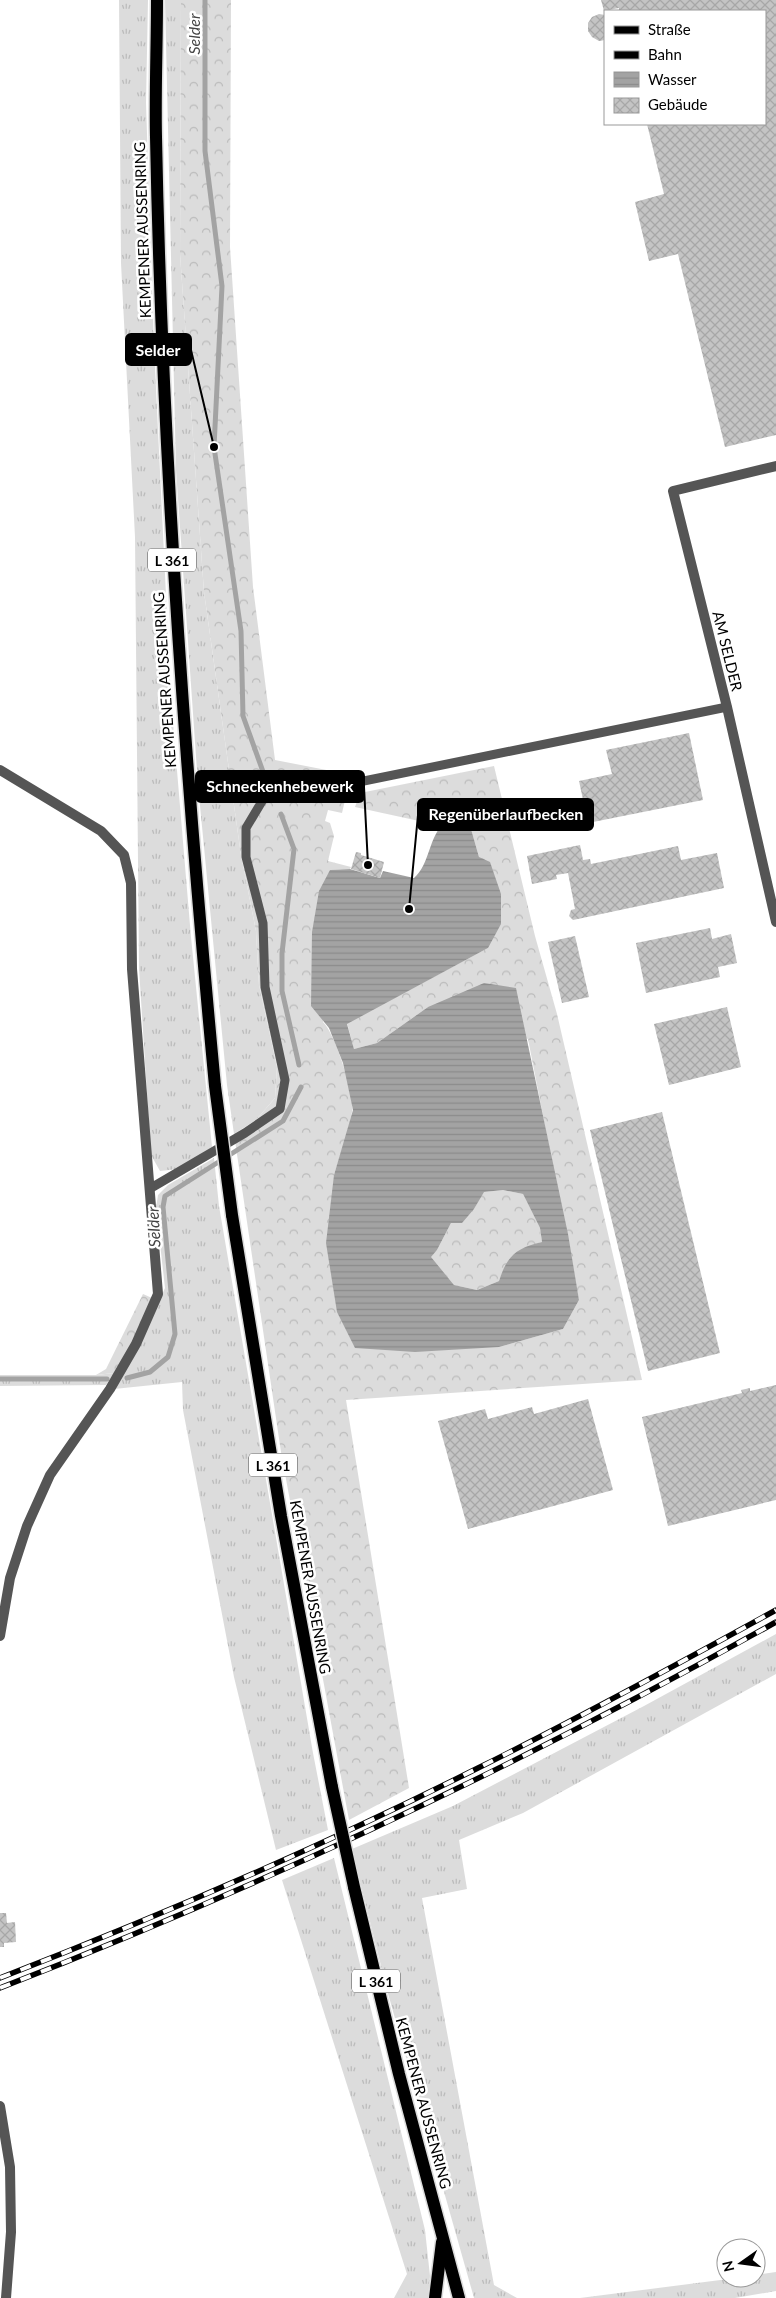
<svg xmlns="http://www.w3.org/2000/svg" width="776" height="2298" font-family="Lato,sans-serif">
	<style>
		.grass { fill: url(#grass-tufts) }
		.forest { fill: url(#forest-crowns) }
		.water { fill: url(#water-rules); fill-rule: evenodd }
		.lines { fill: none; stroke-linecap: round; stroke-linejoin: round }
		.stream { stroke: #a3a3a3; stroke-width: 5 }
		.building { fill: url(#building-cross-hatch) }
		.primary-casing { stroke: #dbdbdb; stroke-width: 15 }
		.lane { stroke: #555; stroke-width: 9 }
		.street { stroke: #555; stroke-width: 10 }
		.primary { stroke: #000; stroke-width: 12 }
		.rail-casing { stroke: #000; stroke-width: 5.5 }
		.rail { stroke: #fff; stroke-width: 4; stroke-dasharray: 11; stroke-linecap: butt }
		.primary-bridge-casing { stroke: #dbdbdb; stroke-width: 15; stroke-linecap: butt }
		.primary-bridge { stroke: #000; stroke-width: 12 }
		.labels { text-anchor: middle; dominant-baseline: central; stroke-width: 5; stroke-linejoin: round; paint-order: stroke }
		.shield { fill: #fff; stroke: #4c4c4c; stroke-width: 1 }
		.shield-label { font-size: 14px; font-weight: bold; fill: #000 }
		.street-label { font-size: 15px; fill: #000; stroke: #fff }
		.water-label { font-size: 16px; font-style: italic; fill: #444; stroke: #fff }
		.leader { fill: none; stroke: #000; stroke-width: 2 }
		.callout-dot { fill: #000; stroke: #fff; stroke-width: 2 }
		.callout { fill: #000; stroke: #000; stroke-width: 2 }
		.callout-label { font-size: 16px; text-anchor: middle; font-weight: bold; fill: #fff }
	</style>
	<defs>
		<pattern id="grass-tufts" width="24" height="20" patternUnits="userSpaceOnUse" patternTransform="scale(1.25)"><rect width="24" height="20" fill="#dcdcdc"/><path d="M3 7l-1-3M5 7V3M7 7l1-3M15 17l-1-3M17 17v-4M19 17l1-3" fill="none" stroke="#bbb"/></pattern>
		<pattern id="forest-crowns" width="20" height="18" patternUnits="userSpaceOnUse" patternTransform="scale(1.25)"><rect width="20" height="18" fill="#dcdcdc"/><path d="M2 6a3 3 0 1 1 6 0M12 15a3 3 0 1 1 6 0" fill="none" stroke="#bbb"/></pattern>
		<pattern id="water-rules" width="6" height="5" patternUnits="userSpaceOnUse" patternTransform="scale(1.25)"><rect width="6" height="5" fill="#a3a3a3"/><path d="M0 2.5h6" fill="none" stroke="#8b8b8b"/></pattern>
		<pattern id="building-cross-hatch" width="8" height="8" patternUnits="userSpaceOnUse" patternTransform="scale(1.25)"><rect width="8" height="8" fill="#c4c4c4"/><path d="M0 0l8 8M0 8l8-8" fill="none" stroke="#a7a7a7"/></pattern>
	</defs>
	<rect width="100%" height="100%" fill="#fff"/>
	<g class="grass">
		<polygon points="119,0 148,0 146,103 154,347 171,699 191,937 212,1147 178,1169 160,1171 151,1155 139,969 135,537 121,263"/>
		<polygon points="165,0 181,0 180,254 204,592 241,855 256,931 259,985 277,1067 275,1098 256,1120 234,1134 227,1085 198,785 176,470"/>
		<polygon points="214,1158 219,1206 313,1753 328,1830 276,1850 234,1677 183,1410 182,1382 114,1389 139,1345 165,1288 156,1208 158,1195 168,1185"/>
		<polygon points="114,1373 106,1385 0,1386 0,1375 96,1375"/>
		<polygon points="776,1634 776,1674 523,1813 459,1840 467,1889 422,1898 494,2285 517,2298 474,2298 387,1990 352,1849 453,1806 644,1706"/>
		<polygon points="334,1858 425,2230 430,2276 428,2298 394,2298 407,2274 282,1880"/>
		<polygon points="776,2272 776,2291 735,2298 580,2298 736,2278 756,2278 756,2275"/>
	</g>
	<g class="forest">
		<path d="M 181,0 L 231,0 L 230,247 L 253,587 L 275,760 L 347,774 L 341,796 L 346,796 L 342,813 L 328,810 L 325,821 L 330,823 L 334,836 L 328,861 L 351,867 L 350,869 L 330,870 L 323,1022 C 335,1033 355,1096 352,1112 C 348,1133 340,1155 334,1175 L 499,1347 L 563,1329 L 579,1300 L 528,1039 L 428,1007 L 377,1043 L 354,1049 L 347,1023 L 488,948 L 479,857 L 469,822 L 445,823 L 442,826 L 355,807 L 360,793 L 494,766 L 535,936 L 557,1014 L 642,1380 L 346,1400 L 409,1788 L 349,1820 L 281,1452 L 234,1134 L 256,1120 L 275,1098 L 277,1067 L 259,985 L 256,931 L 241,855 L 204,592 L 180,254 Z"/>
		<path d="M 503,1190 L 523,1194 L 540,1228 L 542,1242 C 522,1247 506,1262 499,1281 L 477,1290 L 454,1285 L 430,1257 L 437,1250 L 451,1223 L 474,1209 L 483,1192 Z"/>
		<polygon points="143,1294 152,1298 133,1343 114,1373 96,1375 106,1369"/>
	</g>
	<path class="water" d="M 457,819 L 469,822 L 479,857 L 490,862 L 501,894 L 501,924 L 488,948 L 347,1024 L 354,1049 L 377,1043 L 428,1007 L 484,983 L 516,988 L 568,1234 L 579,1300 L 563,1329 L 499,1347 L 415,1352 L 355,1348 L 337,1312 L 326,1243 L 334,1175 L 353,1110 L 343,1063 L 329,1028 L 311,1006 L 312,932 L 319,891 L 330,870 L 350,869 L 380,878 L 383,871 L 414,878 C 430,865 429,834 445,823 C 448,821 453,820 457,819 ZM 503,1190 L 523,1194 L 540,1228 L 542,1242 C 516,1248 507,1256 499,1281 L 477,1290 L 454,1285 L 431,1257 L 437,1250 L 451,1223 L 462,1223 L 474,1209 L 484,1192 Z"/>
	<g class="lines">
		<g class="stream">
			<polyline points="205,0 205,151 222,286 214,447 241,631 243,716 266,780"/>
			<polyline points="281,814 294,849 282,953 282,991 299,1065"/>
			<polyline points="127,1378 150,1372 168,1357 175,1334 163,1207 165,1196 283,1121 301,1087"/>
			<polyline points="0,1379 107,1379"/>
		</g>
	</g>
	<g class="building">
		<polygon points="601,0 776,0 776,435 725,447 678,254 649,261 635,202 664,194 647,124 765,124 765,11 619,11 619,8 604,11"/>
		<polygon points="599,14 605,15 605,40 599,41 592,37 588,31 588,23 592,17"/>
		<polygon points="689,733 703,800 588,823 579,781 612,774 606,750"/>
		<polygon points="580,845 583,860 590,859 591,864 678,846 681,860 717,853 724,888 573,920 569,916 571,910 575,909 568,873 556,875 557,879 532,884 527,856"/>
		<polygon points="356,852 361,853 361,855 384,862 380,878 351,869"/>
		<polygon points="710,928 712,939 731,934 737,963 718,967 720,977 646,993 636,943"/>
		<polygon points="575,936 589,997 562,1003 548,942"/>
		<polygon points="727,1007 741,1067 669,1085 654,1024"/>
		<polygon points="662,1112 720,1353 648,1371 590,1130"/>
		<polygon points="776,1385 776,1500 668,1526 642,1417 742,1393 741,1390 750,1388 750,1391"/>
		<polygon points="588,1399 613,1490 468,1529 438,1421 485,1409 488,1419 532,1407 534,1414"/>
		<polygon points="0,1913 6,1913 7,1923 15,1922 16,1942 4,1943 4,1947 0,1947"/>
	</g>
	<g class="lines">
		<defs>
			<g id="primary">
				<path d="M 157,0 C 157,46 155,91 156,137 C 162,454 185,770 215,1086"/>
				<polyline points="232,1215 281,1516 332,1787"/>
				<polyline points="354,1887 399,2074 459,2298"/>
				<polyline points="435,2298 442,2242"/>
			</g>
		</defs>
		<use href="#primary" class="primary-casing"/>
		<polyline class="lane" points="151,1188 245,1133 280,1109 285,1080 265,987 263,923 246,857 246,828 264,798 299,781 349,784 727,707"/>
		<g class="street">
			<polyline points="776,466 673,491 727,707 776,922"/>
			<polyline points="0,770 101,831 124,855 131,883 132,969 158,1294 136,1344 110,1389 50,1475 27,1526 10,1578 0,1636"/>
			<polyline points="0,2106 10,2167 11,2232 6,2298"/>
		</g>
		<use href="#primary" class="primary"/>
		<defs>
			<g id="rail">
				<path d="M 0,1978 C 162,1915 323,1846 478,1768 C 579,1718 678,1664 776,1610"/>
				<path d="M 0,1988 C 267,1884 526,1762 776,1622"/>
			</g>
		</defs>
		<use href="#rail" class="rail-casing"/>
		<use href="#rail" class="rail"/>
		<defs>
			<g id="primary-bridge">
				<polyline points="215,1086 232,1215"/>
				<polyline points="332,1787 354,1887"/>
			</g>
		</defs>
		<use href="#primary-bridge" class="primary-bridge-casing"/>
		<use href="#primary-bridge" class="primary-bridge"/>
	</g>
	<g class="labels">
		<g class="shield">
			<rect x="148" y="548.5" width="48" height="23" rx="4"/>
			<rect x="249" y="1453.5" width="48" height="23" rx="4"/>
			<rect x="352" y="1969.5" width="48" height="23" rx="4"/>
		</g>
		<g class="shield-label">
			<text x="172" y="560">L 361</text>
			<text x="273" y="1465">L 361</text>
			<text x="376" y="1981">L 361</text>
		</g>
		<g class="street-label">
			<text transform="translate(142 230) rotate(-92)">KEMPENER AUSSENRING</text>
			<text transform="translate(728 651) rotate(76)">AM SELDER</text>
			<text transform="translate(164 680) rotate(-94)">KEMPENER AUSSENRING</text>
			<text transform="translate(311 1587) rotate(80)">KEMPENER AUSSENRING</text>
			<text transform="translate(424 2103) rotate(75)">KEMPENER AUSSENRING</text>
		</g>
		<g class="water-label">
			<text transform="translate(193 34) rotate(-90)">Selder</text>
			<text transform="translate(153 1227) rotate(-93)">Selder</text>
		</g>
	</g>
	<path class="leader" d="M214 447L191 350M368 865L364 787M409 909L418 815"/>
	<g class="callout-dot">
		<circle cx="214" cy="447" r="5"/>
		<circle cx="368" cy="865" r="5"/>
		<circle cx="409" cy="909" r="5"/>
	</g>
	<g class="callout">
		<rect x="126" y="334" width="65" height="31" rx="5"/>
		<rect x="196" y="771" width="168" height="31" rx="5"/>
		<rect x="418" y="799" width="175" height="31" rx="5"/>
	</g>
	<g class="callout-label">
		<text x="158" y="356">Selder</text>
		<text x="280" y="792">Schneckenhebewerk</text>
		<text x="506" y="820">Regenüberlaufbecken</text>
	</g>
	<rect x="604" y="10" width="162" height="115" fill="#ffffff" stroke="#999999"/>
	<rect x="614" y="26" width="25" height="8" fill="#000000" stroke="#999999"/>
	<text x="648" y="35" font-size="15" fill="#000000">Straße</text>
	<rect x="614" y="51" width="25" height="8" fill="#000000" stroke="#999999"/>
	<text x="648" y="60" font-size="15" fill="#000000">Bahn</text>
	<rect x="614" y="72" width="25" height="15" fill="url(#water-rules)" stroke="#999999"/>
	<text x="648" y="85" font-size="15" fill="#000000">Wasser</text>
	<rect x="614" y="98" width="25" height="15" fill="url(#building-cross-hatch)" stroke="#999999"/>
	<text x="648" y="110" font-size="15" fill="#000000">Gebäude</text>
	<g transform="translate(741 2263) rotate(256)"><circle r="24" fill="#ffffff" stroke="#999999"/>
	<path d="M0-4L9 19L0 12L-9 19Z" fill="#000000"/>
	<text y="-8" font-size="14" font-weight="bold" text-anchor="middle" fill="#000000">N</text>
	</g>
</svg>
